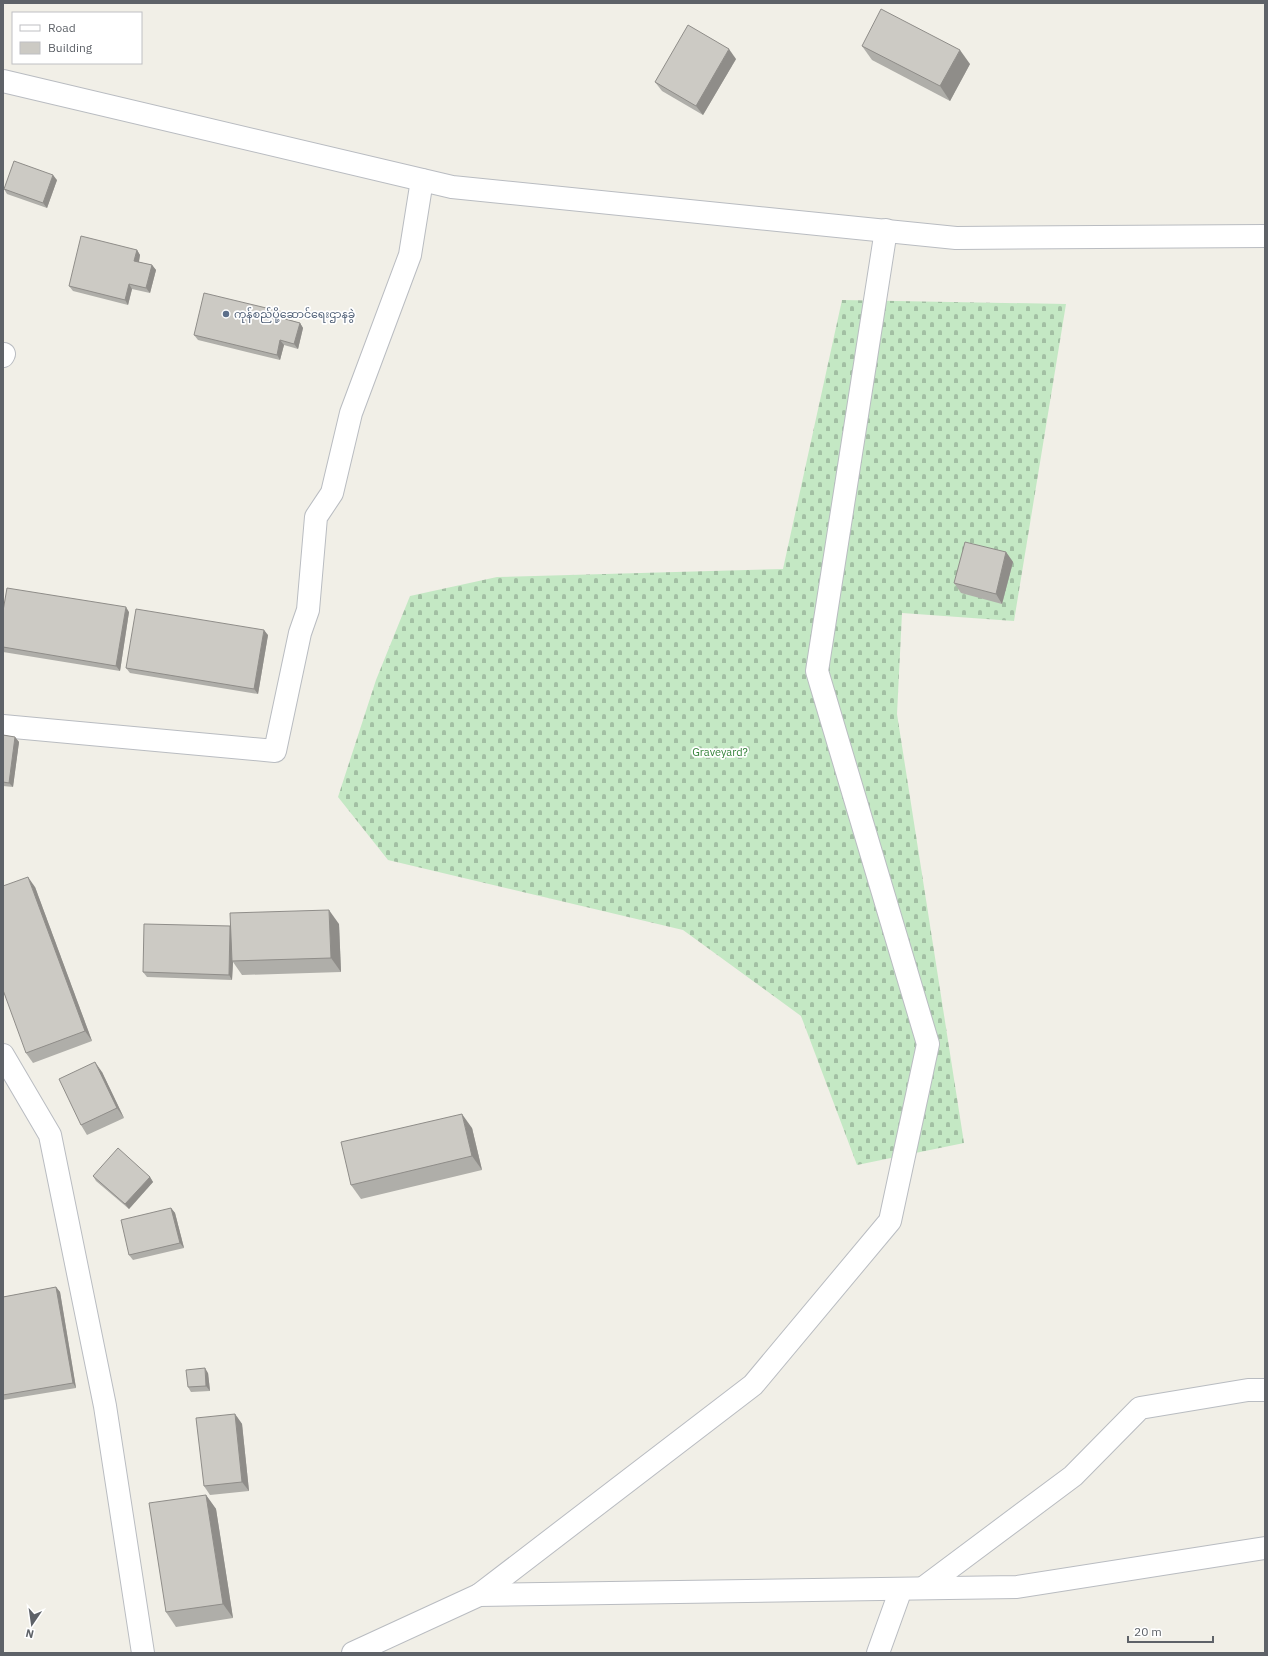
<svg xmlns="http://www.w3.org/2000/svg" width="1268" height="1656" font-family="'IBM Plex Sans','Noto Sans Myanmar',sans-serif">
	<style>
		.cemetery { fill: url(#cemetery-stones) }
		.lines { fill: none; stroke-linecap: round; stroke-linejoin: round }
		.minor-casing { stroke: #b9bcc1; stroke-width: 24 }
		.minor { stroke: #fff; stroke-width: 22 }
		.wall { fill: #afaea9 }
		.shaded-wall { fill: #8f8d89 }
		.building { fill: #cccac4; stroke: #8f8d89 }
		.service-dot { fill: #5c6f8a; stroke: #fff; stroke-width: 1.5 }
		.labels { text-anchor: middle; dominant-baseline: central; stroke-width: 3.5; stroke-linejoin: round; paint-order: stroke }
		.service-label { font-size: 11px; fill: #4e5e75; stroke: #fff; text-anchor: start }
		.park-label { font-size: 11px; fill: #328238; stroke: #fff }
	</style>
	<defs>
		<pattern id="cemetery-stones" width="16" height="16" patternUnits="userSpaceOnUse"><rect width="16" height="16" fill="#c4e8c4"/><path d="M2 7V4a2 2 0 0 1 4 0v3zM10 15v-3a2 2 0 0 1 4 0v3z" fill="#a2bfa3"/></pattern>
	</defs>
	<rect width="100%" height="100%" fill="#f1efe7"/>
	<polygon class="cemetery" points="842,300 1066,304 1014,621 902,613 897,714 964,1143 857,1165 801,1016 683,930 388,860 338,797 376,680 410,596 497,577 783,569"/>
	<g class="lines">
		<defs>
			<g id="minor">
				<polyline points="3,81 452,187 956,238 1265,236"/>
				<polyline points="3,356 4,354"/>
				<polyline points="3,726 275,751 300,633 308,610 316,517 332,493 351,413 410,255 422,180"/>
				<polyline points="3,1055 50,1135 105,1406 143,1653"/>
				<polyline points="923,1588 1073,1476 1140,1408 1248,1390 1265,1390"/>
				<polyline points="479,1595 753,1385 890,1221 928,1044 817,671 886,230"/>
				<polyline points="353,1653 479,1595 1017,1587 1265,1548"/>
				<polyline points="878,1653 901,1589"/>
			</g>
		</defs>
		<use href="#minor" class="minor-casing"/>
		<use href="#minor" class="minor"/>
	</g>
	<g class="wall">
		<polygon points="862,46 970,64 950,101 872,60"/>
		<polygon points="736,59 703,115 662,91 655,82"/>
		<polygon points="57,180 47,208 7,194 4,189"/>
		<polygon points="137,250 140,255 139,262 152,265 156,270 150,293 132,289 128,305 73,291 69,286"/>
		<polygon points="290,318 290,320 300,323 303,328 298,349 284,345 280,360 198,340 194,335"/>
		<polygon points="1006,552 1013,562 1002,604 961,593 954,583"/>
		<polygon points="3,611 129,612 120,671 3,652"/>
		<polygon points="268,635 258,694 130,673 126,668"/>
		<polygon points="3,735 15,737 19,742 13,787 3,786"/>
		<polygon points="35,887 92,1041 33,1063 26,1053"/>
		<polygon points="339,924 341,972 242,975 233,962 232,980 147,977 143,972"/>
		<polygon points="102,1072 124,1118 87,1135 81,1125"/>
		<polygon points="472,1128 482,1170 361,1199 351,1185"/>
		<polygon points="93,1176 150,1177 153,1182 129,1209 96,1181"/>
		<polygon points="171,1208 175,1213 184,1248 133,1260 129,1255"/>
		<polygon points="56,1287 60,1292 76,1388 3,1400 3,1297"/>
		<polygon points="208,1373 210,1391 191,1392 188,1387"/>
		<polygon points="235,1414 242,1424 249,1491 210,1495 204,1486"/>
		<polygon points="206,1495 216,1509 233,1618 176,1627 166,1612"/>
	</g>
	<g class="shaded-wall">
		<polygon points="729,49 736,59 703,115 696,106"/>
		<polygon points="960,50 970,64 950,101 940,86"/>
		<polygon points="53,175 57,180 47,208 43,203"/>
		<polygon points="137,250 140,255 138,266 134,261"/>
		<polygon points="152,265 156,270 150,293 146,288"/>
		<polygon points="129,284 132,289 128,305 125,300"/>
		<polygon points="287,313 290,318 289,324 285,319"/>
		<polygon points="300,323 303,328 298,349 294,344"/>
		<polygon points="280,340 284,345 280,360 277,355"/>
		<polygon points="1006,552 1013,562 1002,604 996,594"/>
		<polygon points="126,607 129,612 120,671 116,666"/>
		<polygon points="264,630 268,635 258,694 254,689"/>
		<polygon points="15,737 19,742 13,787 9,783"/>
		<polygon points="28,877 35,887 92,1041 85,1031"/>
		<polygon points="329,910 339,924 341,972 331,958"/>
		<polygon points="230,926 233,931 232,961 233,962 232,980 229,975"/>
		<polygon points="95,1062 102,1072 124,1118 117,1108"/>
		<polygon points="462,1114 472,1128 482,1170 472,1156"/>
		<polygon points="150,1177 153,1182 129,1209 125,1204"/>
		<polygon points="171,1208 175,1213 184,1248 180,1243"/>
		<polygon points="56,1287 60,1292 76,1388 73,1383"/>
		<polygon points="205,1368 208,1373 210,1391 206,1386"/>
		<polygon points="235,1414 242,1424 249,1491 242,1482"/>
		<polygon points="206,1495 216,1509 233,1618 223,1604"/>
	</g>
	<g class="building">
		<polygon points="881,9 960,50 940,86 862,46"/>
		<polygon points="688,25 729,49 696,106 655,82"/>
		<polygon points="14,161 53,175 43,203 4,189"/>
		<polygon points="81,236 137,250 134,261 152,265 146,288 129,284 125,300 69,286"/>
		<polygon points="204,293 287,313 285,319 300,323 294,344 280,340 277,355 194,335"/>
		<polygon points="965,542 1006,552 996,594 954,583"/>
		<polygon points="7,588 126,607 116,666 3,647 3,611"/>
		<polygon points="136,609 264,630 254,689 126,668"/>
		<polygon points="3,735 15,737 9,783 3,782"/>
		<polygon points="28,877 85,1031 26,1053 3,990 3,886"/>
		<polygon points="329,910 331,958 232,961 230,913"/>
		<polygon points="144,924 230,926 229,975 143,972"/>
		<polygon points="95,1062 117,1108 81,1125 59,1079"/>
		<polygon points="462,1114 472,1156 351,1185 341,1142"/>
		<polygon points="118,1148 150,1177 125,1204 93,1176"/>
		<polygon points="171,1208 180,1243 129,1255 121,1220"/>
		<polygon points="56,1287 73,1383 3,1395 3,1297"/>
		<polygon points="205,1368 206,1386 188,1387 186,1370"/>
		<polygon points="235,1414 242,1482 204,1486 196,1418"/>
		<polygon points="206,1495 223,1604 166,1612 149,1503"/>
	</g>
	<circle class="service-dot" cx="226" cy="314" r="4"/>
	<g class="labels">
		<g class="service-label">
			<text x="234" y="314">ကုန်စည်ပို့ဆောင်ရေးဌာနခွဲ</text>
		</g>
		<g class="park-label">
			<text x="720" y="752">Graveyard?</text>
		</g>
	</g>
	<rect width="1268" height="1656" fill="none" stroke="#5e6268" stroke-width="8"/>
	<rect x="12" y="12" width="130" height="52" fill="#ffffff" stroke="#bfc0c3"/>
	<rect x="20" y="25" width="20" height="6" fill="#ffffff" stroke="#bfc0c3"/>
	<text x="48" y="32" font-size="12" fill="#5e6268">Road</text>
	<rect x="20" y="42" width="20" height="12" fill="#cccac4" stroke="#bfc0c3"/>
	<text x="48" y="52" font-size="12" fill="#5e6268">Building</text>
	<g transform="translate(32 1624) rotate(193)" stroke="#ffffff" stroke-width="3" paint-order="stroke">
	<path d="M0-3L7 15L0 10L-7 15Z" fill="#5e6268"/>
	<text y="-6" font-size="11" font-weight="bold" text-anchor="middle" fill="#5e6268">N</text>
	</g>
	<path d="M1128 1636v6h85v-6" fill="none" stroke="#5e6268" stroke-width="2"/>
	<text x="1134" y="1636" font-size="12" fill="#5e6268" stroke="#ffffff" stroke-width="3" paint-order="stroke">20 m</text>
</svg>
